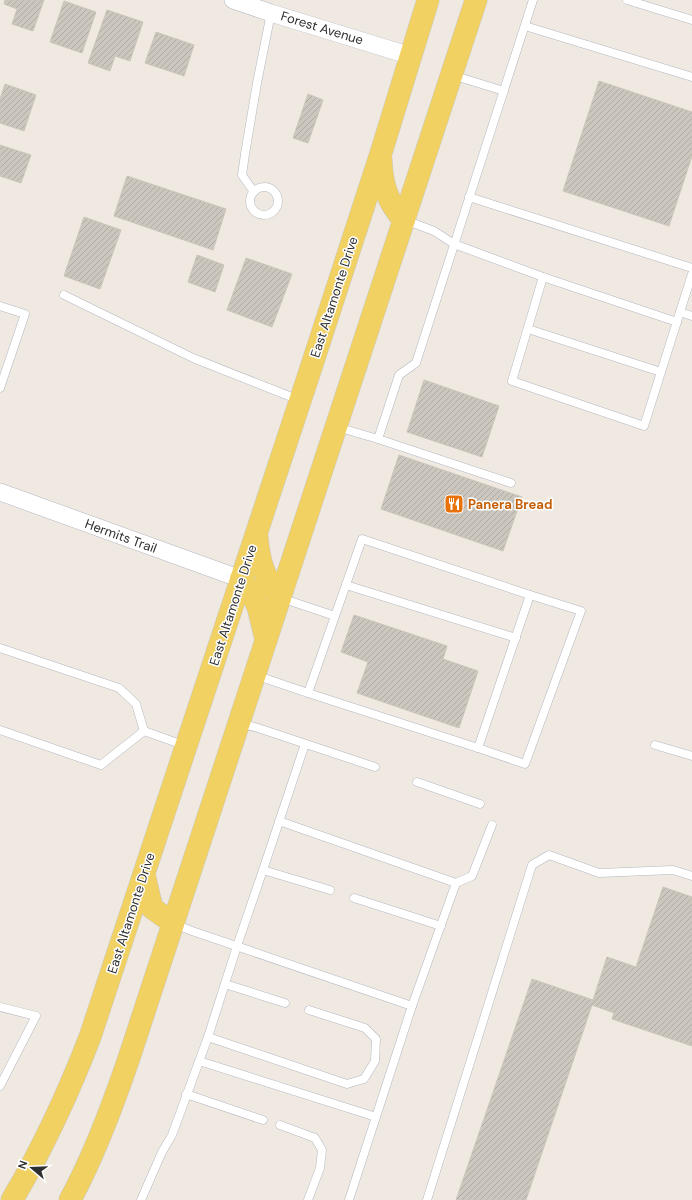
<svg xmlns="http://www.w3.org/2000/svg" width="692" height="1200" font-family="'DM Sans',sans-serif">
	<style>
		.building { fill: url(#building-hatch); stroke: #cbc5ba }
		.lines { fill: none; stroke-linecap: round; stroke-linejoin: round }
		.lane-casing { stroke: #b4b7c1; stroke-width: 9 }
		.street-casing { stroke: #b4b7c1; stroke-width: 18 }
		.primary-casing { stroke: #c9c9c9; stroke-width: 23 }
		.lane { stroke: #fff; stroke-width: 8 }
		.street { stroke: #fff; stroke-width: 17 }
		.primary { stroke: #f2d163; stroke-width: 22 }
		.labels { text-anchor: middle; dominant-baseline: central; stroke-width: 3; stroke-linejoin: round; paint-order: stroke }
		.street-label { font-size: 13px; fill: #2e2e2e; stroke: #fff }
		.food-label { font-size: 13px; font-weight: bold; fill: #c56008; stroke: #fff; text-anchor: start }
	</style>
	<defs>
		<pattern id="building-hatch" width="6" height="6" patternUnits="userSpaceOnUse"><rect width="6" height="6" fill="#cbc7bf"/><path d="M-1 1l2-2M0 6l6-6M5 7l2-2" fill="none" stroke="#afaba4"/></pattern>
	</defs>
	<rect width="100%" height="100%" fill="#efe9e1"/>
	<g class="building">
		<polygon points="5,0 44,0 33,31 12,24 17,9 4,4"/>
		<polygon points="64,1 96,12 82,53 50,42"/>
		<polygon points="107,10 143,22 130,61 115,56 110,71 88,63"/>
		<polygon points="156,32 194,45 184,76 145,63"/>
		<polygon points="599,81 692,112 692,156 669,226 563,191"/>
		<polygon points="5,84 36,95 24,131 0,123 0,99"/>
		<polygon points="308,94 323,100 308,143 293,138"/>
		<polygon points="0,145 31,155 21,183 0,176"/>
		<polygon points="127,176 226,209 213,250 114,216"/>
		<polygon points="84,217 121,230 100,289 64,276"/>
		<polygon points="197,255 224,265 215,292 188,282"/>
		<polygon points="246,258 292,274 272,327 227,310"/>
		<polygon points="424,380 499,406 482,457 407,432"/>
		<polygon points="399,455 522,497 503,551 381,509"/>
		<polygon points="354,615 447,646 443,659 478,671 459,728 357,693 368,662 341,652"/>
		<polygon points="663,887 692,897 692,1046 612,1019 614,1013 592,1005 526,1200 456,1200 532,979 593,1000 607,957 636,967"/>
	</g>
	<g class="lines">
		<defs>
			<g id="lane">
				<polyline points="627,0 692,20"/>
				<polyline points="525,26 692,77"/>
				<polyline points="452,75 504,91"/>
				<circle cx="264" cy="201" r="14"/>
				<polyline points="254,192 242,175 245,154 257,83 271,13"/>
				<polyline points="469,197 692,268"/>
				<polyline points="405,220 434,231 454,244 543,277 512,381 644,426 680,312 692,316"/>
				<polyline points="543,277 677,322"/>
				<polyline points="64,295 193,358 299,400"/>
				<polyline points="0,306 25,314 0,388"/>
				<polyline points="680,312 692,274"/>
				<polyline points="528,329 661,372"/>
				<polyline points="337,427 378,439 399,375 416,363 533,0"/>
				<polyline points="378,439 511,483"/>
				<polyline points="346,585 516,638"/>
				<polyline points="0,648 119,688 136,704 144,731"/>
				<polyline points="255,675 308,693 478,748 530,595 362,539 335,616 281,598"/>
				<polyline points="308,693 335,616"/>
				<polyline points="239,723 258,728 375,767"/>
				<polyline points="0,730 101,765 144,731"/>
				<polyline points="144,731 186,746"/>
				<polyline points="655,745 692,756"/>
				<polyline points="478,748 525,764 581,611 530,595"/>
				<polyline points="417,782 480,804"/>
				<polyline points="279,821 456,883 472,876 492,825"/>
				<polyline points="263,870 330,890"/>
				<polyline points="354,898 441,926"/>
				<polyline points="175,924 192,931 412,1006"/>
				<polyline points="225,984 285,1003"/>
				<polyline points="0,1007 36,1016 0,1086"/>
				<polyline points="208,1037 347,1084 364,1079 375,1061 376,1039 365,1028 309,1010"/>
				<polyline points="199,1061 376,1117"/>
				<polyline points="186,1094 263,1120"/>
				<polyline points="280,1125 315,1138 322,1150 320,1168 308,1200"/>
				<polyline points="141,1200 162,1152 172,1135 208,1037 237,946 263,870 305,744"/>
				<polyline points="349,1200 412,1006 456,883"/>
				<polyline points="427,1200 532,865 549,855 599,873 673,870 692,876"/>
			</g>
			<g id="street">
				<polyline points="233,0 271,13 411,56"/>
				<polyline points="0,492 241,579"/>
			</g>
			<g id="primary">
				<path d="M 381,160 C 382,184 387,202 404,220"/>
				<path d="M 257,537 C 259,561 264,578 280,598"/>
				<polyline points="241,579 251,592 258,607 266,640"/>
				<polyline points="144,874 152,908 173,923"/>
				<path d="M 12,1200 C 43,1148 68,1094 90,1037 L 308,377 L 381,153 L 428,0"/>
				<path d="M 70,1200 C 94,1156 113,1105 129,1058 L 476,0"/>
			</g>
		</defs>
		<use href="#lane" class="lane-casing"/>
		<use href="#street" class="street-casing"/>
		<use href="#primary" class="primary-casing"/>
		<use href="#lane" class="lane"/>
		<use href="#street" class="street"/>
		<use href="#primary" class="primary"/>
	</g>
	<defs>
		<symbol id="restaurant-square" viewBox="-11 -11 22 22"><rect x="-9" y="-9" width="18" height="18" rx="4" fill="#e8710a" stroke="#fff"/><path d="M-5-6h1v4h1v-4h1v4h1v-4h1v5L-1.5 .5V6h-2V.5L-5-1ZM5-6V6H3V1.5H1.5Q1.5-4 5-6Z" fill="#fff"/></symbol>
	</defs>
	<g fill-rule="evenodd">
		<use href="#restaurant-square" x="443" y="493" width="22" height="22"/>
	</g>
	<g class="labels">
		<g class="street-label">
			<text transform="translate(322 28) rotate(17)">Forest Avenue</text>
			<text transform="translate(334 297) rotate(-72)">East Altamonte Drive</text>
			<text transform="translate(121 536) rotate(20)">Hermits Trail</text>
			<text transform="translate(233 605) rotate(-72)">East Altamonte Drive</text>
			<text transform="translate(131 913) rotate(-72)">East Altamonte Drive</text>
		</g>
		<g class="food-label">
			<text x="468" y="504">Panera Bread</text>
		</g>
	</g>
	<g transform="translate(32 1168) rotate(289)" stroke="#ffffff" stroke-width="3" paint-order="stroke">
	<path d="M0-3L7 15L0 10L-7 15Z" fill="#2e2e2e"/>
	<text y="-6" font-size="11" font-weight="bold" text-anchor="middle" fill="#2e2e2e">N</text>
	</g>
</svg>
